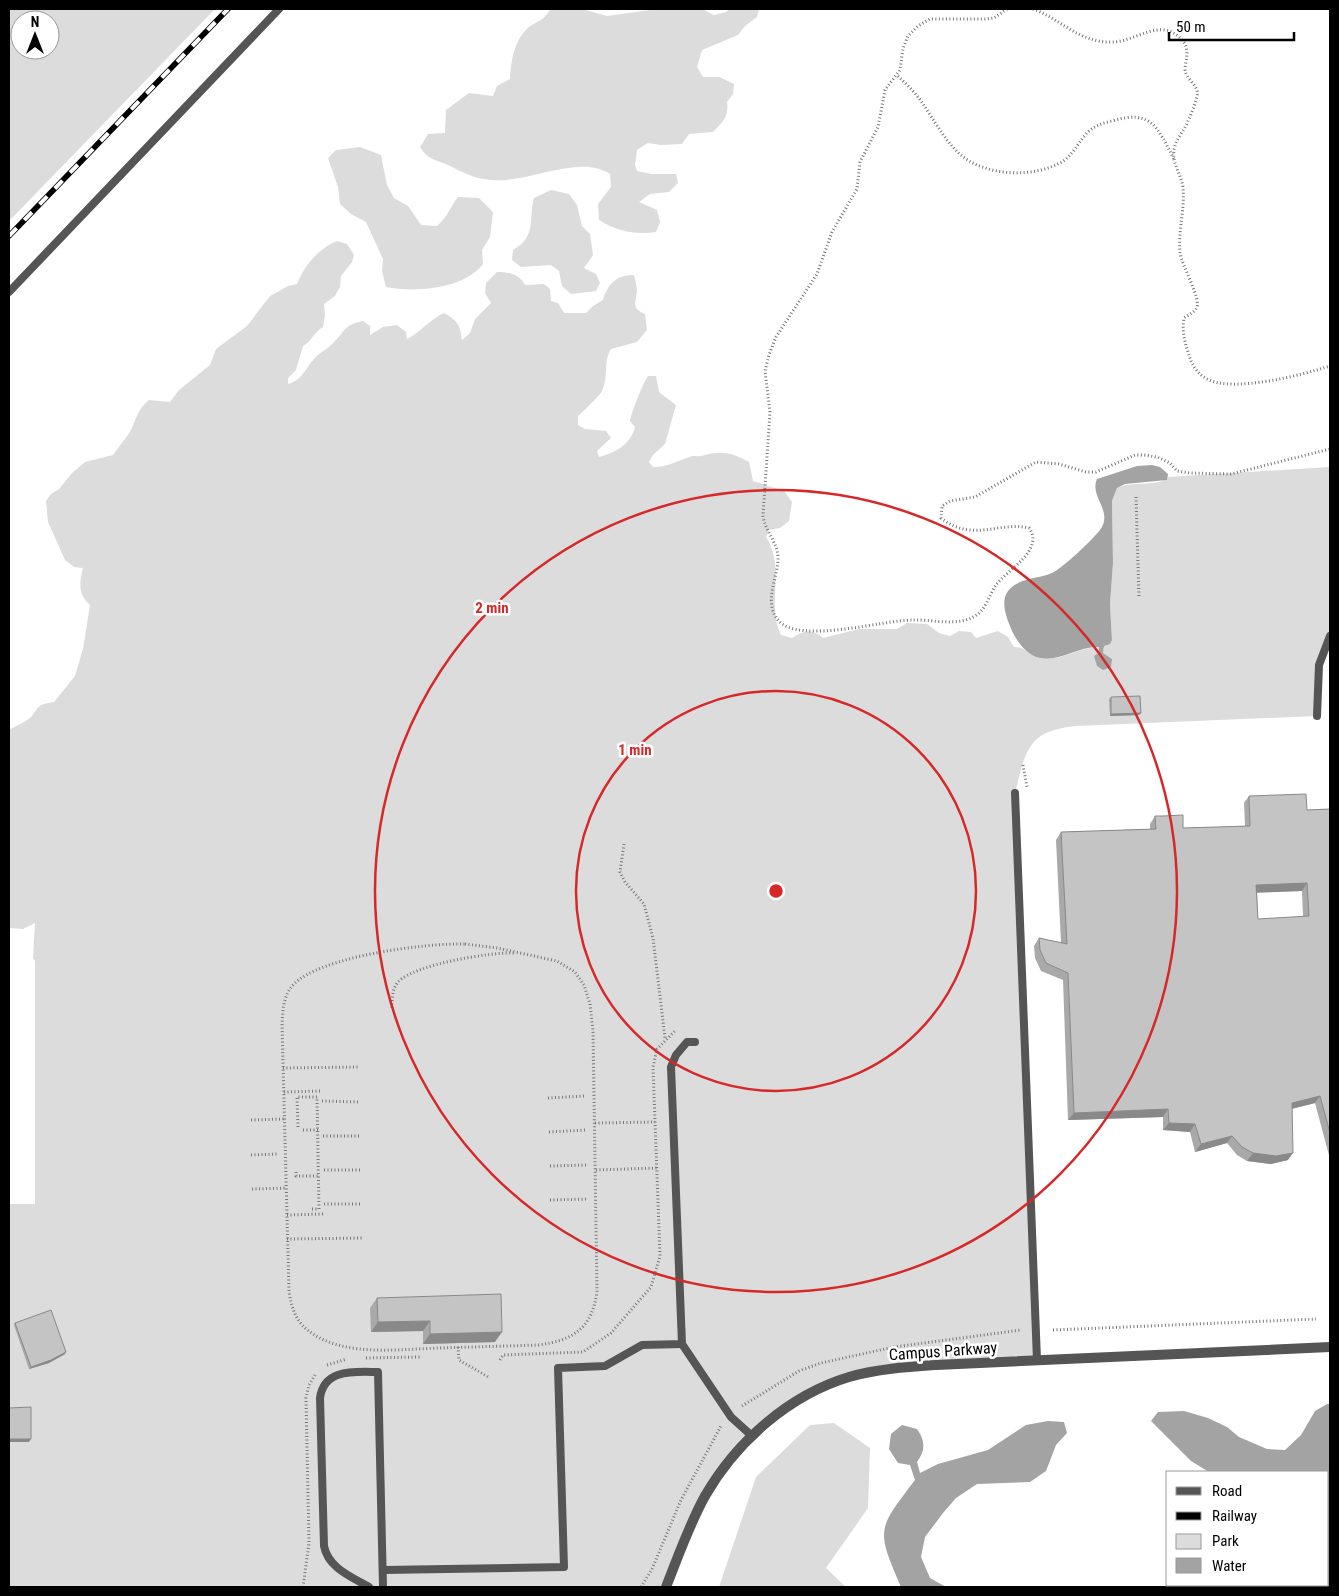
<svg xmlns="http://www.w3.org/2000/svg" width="1339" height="1596" font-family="'Roboto Condensed',sans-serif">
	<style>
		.green { fill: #dcdcdc; fill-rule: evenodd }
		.water { fill: #a3a3a3 }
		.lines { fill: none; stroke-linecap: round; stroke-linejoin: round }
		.path { stroke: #777; stroke-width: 3; stroke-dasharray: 1 2.5; stroke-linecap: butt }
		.lane { stroke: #555; stroke-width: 8 }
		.street { stroke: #555; stroke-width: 10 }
		.rail-casing { stroke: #000; stroke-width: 5.5 }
		.rail { stroke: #fff; stroke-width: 4; stroke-dasharray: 11; stroke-linecap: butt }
		.wall { fill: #a9a9a9; fill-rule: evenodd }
		.shaded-wall { fill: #898989 }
		.building { fill: #c4c4c4; stroke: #898989; fill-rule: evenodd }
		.ring { fill: none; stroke: #d62828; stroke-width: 2.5 }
		.labels { text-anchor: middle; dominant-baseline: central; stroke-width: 5; stroke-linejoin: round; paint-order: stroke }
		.street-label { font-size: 16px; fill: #000; stroke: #fff }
		.centre { fill: #d62828; stroke: #fff; stroke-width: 2.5 }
		.ring-label { font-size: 15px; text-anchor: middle; font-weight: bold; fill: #d62828; stroke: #fff; stroke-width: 5; stroke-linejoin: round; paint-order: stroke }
	</style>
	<rect width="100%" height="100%" fill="#fff"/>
	<g class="green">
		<path d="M 9,9 L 215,9 L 9,221 ZM 20,20 L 50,20 L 50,50 L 20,50 Z"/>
		<path d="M 582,9 L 607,16 L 657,9 L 702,9 L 714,15 L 726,12 L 730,9 L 759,9 L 757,17 L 745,26 L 738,35 L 702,50 L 697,67 L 703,77 L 719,77 L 734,84 L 733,94 L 727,102 C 729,116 723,122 713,132 L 689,134 L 682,144 L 661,145 L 648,143 L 637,150 L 635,165 L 637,171 L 651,174 L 676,174 L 678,183 L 669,192 L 650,194 L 639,202 L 657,210 L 660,222 L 656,232 C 636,235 616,231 599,220 L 598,204 L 611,187 L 610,174 C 580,153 526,184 491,180 C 475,179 462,172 448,165 C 436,160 427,159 420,147 L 428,134 L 445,133 L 446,110 L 469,93 L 493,96 L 497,86 L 510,79 C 511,61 514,40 529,27 C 539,20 543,21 550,10 Z"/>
		<path d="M 360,147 L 381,155 L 387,185 L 394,198 L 408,206 L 421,225 L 437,226 C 447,218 450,207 458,197 L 479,198 L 493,212 L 490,237 L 482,250 L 483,264 C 464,289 415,293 386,287 L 382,271 L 383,259 L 366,222 L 351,214 L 340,204 L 338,187 L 328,158 L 336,150 Z"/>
		<path d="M 551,190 L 569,194 L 577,205 L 582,226 L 590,234 L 593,255 L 584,268 L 596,274 L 600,283 L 596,291 L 571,294 L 562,286 L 559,271 L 551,265 L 521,267 L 512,260 L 513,250 C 537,236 528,221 534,198 Z"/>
		<path d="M 337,241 L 347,244 L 354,255 L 352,262 L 341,276 L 340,287 L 335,296 L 324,304 L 325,315 L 323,327 C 314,332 312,341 303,346 L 296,370 L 288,378 L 288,384 C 303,380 305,368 315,358 C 320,352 328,349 333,343 C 346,331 343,325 363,321 L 370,326 L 370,335 L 383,327 L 397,325 L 406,332 L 407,339 C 421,332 429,320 444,313 C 458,321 460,325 462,340 L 470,333 L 475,319 L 491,303 L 485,293 L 486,283 L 497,272 C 509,272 519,274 525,285 L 544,284 L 550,289 L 551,301 L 558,303 L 564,313 L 586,313 L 593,306 L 603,300 C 608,283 617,275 634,275 C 635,280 637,286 637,291 C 635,304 632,308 645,314 L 647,330 L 637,342 L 611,349 C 603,361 609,377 602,391 C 601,394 582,413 578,416 L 578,425 L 585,429 L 606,431 L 611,438 L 597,451 L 599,457 C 615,453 631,444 635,427 L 630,421 C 631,413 644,381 648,376 L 656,376 L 659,392 L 676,405 L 665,444 L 653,455 L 649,462 L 653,467 C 668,467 676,461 690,457 C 693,455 697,457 701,456 C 720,450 732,452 749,462 L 753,481 L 784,491 L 792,502 L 789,521 L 780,528 L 769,530 L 766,537 C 786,567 766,604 781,635 L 792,638 C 804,630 812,629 823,638 L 859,629 L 897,629 L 907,623 L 927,624 L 939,633 L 950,636 L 959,631 L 971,632 L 976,638 L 998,631 L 1008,637 L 1014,647 C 1027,647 1032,659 1046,659 C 1064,659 1081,647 1100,647 L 1099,652 L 1094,656 L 1112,659 L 1103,653 L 1104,646 L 1112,640 L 1110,604 L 1113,563 L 1112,501 L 1117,488 C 1130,481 1161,487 1168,477 L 1330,467 L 1330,636 L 1324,647 L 1317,716 L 1076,726 C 1027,731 1026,750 1015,793 L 1037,1360 L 849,1377 L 772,1419 L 713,1484 L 666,1587 L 9,1587 L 9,1204 L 35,1204 L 35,961 L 33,958 L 35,923 L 23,929 L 9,928 L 9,730 C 15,726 26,722 31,717 C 41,705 36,705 54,702 L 75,676 L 83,649 L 90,605 C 78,595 79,583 83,568 L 74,567 L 65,560 L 48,522 L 46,501 L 51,494 L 59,489 L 72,473 L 85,462 L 113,455 C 118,447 125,440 130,432 C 137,419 136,411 149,400 L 170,402 L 179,390 L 210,365 L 216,349 L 247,326 L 270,296 L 288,286 L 297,284 C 304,266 319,248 337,241 Z"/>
		<polygon points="834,1423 870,1448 868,1508 826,1568 846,1587 719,1587 756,1477 810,1425"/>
	</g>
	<g class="water">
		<path d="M 1152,465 L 1160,467 L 1168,474 L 1167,480 L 1125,484 L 1117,488 L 1112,501 L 1113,563 L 1110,604 L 1112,640 L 1110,644 L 1104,646 L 1103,653 L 1112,659 L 1111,667 L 1103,670 L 1097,666 L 1094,656 L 1099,652 L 1099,647 C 1079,646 1060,662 1040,658 C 1028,656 1018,643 1013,633 C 1002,608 996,588 1029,579 C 1037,577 1045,576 1052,573 C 1062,569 1093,539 1100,530 C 1114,511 1089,497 1097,479 L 1137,466 Z"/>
		<polygon points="1327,1404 1330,1404 1330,1587 1211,1587 1210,1585 1328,1585 1328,1472 1209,1472 1191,1461 1151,1421 1158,1412 1184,1411 1208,1418 1227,1427 1239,1437 1267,1449 1285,1450 1301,1435 1315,1411"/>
		<path d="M 1048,1421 L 1064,1422 L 1067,1433 L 1056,1445 L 1046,1471 L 1030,1482 L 977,1484 L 956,1498 L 943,1513 L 925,1537 L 921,1557 L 930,1578 L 946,1587 L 901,1587 C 876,1529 877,1530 915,1480 L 910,1465 L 898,1463 L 889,1449 L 891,1434 L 902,1425 L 917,1429 C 925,1440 926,1450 917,1462 L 920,1473 L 938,1464 L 988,1450 L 1026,1425 Z"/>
	</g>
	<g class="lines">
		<g class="path">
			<path d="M 1007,9 L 994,18 L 985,19 L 930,19 L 918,26 L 908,36 L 903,48 L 900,70 L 885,90 L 878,127 L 860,162 L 857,189 L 832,232 L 817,274 L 776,337 L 769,355 L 765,371 L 770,412 L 763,516 C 765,531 778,543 778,558 C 778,578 763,602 778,620 C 798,645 883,620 912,620 C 931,619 957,627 975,616 C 986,610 989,595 996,585 C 1007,570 1045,550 1029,528 C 998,521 973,543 941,518 L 942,506 L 950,501 L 975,497 L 1036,462 L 1059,464 L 1086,472 L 1096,472 L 1135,455 L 1144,455 L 1157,457 L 1170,463 L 1177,471 L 1190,473 L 1231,474 L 1330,449"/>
			<path d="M 1033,9 C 1061,19 1079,43 1112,42 C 1136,42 1161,16 1182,40 C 1190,49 1186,58 1185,69 C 1185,79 1200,86 1197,96 C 1196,101 1191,116 1188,121 C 1184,132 1175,139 1174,151 C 1172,164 1182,176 1183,188 C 1185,209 1178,231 1180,252 C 1181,265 1203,301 1196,309 C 1194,312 1188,315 1184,318 C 1182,329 1184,340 1188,352 C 1191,363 1196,373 1207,379 C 1233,393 1302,375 1330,366"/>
			<path d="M 898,76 C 906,84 915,92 921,101 C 936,122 950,153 975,164 C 1001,176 1034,176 1060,163 C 1072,157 1079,141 1088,132 C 1096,125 1103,123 1112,121 C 1152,109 1157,127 1174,159"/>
			<polyline points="1136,497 1139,598"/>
			<polyline points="1023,765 1027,787"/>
			<polyline points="624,844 620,872 625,882 644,904 653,938 665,1038"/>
			<path d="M 465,944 L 497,948 L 557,961 L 575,972 L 584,985 L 590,1004 L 593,1031 L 597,1292 C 592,1328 574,1340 539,1345 C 506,1346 473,1347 440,1348 C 400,1349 348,1357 313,1334 C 297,1324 292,1310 289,1292 L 282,1024 C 283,1010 283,996 293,985 C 320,956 426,943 465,944 Z"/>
			<path d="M 392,1008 C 392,999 392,989 398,982 C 415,964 491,952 515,953"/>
			<polyline points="283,1068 359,1067"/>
			<polyline points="284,1092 322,1091"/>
			<polyline points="548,1098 585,1096"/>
			<polyline points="322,1101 360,1102"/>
			<polyline points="251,1120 284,1119"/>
			<polyline points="595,1123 655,1122"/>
			<polyline points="298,1127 297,1097 317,1097 319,1209 311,1209"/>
			<polyline points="303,1130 318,1130"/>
			<polyline points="549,1132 586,1130"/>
			<polyline points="323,1136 361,1136"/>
			<polyline points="251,1155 279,1154"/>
			<polyline points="550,1166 587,1165"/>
			<polyline points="324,1170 361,1170"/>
			<polyline points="596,1170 657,1168"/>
			<polyline points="296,1172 296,1176 319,1176"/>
			<polyline points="252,1189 286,1188"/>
			<polyline points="550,1200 588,1199"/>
			<polyline points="324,1204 362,1204"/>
			<polyline points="287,1215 324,1214"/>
			<polyline points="287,1239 363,1238"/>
			<polyline points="1053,1330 1316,1319"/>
			<polyline points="458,1347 459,1360 490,1378"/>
			<polyline points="366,1358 420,1357"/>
			<polyline points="500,1360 503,1355 583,1352 611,1333 651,1287 660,1256 653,1067 657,1049 675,1031"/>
			<polyline points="327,1365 347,1359"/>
			<polyline points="742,1406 799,1371 821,1363 894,1347 1021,1330"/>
			<polyline points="303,1587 309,1543 306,1398 309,1385 315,1375"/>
			<polyline points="641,1587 652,1569 681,1500 721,1426"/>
		</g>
		<g class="lane">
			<polyline points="9,292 279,9"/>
			<polyline points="1317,716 1319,665 1330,636"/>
			<polyline points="1015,793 1037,1360"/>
			<polyline points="682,1344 731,1417 752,1436"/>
			<polyline points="383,1570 564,1567 558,1368 605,1366 642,1345 682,1344 671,1067 676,1055 687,1042 695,1042"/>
			<path d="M 369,1587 C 352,1577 328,1568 324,1546 L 320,1398 C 324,1368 355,1372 378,1372 L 383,1587"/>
		</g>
		<path class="street" d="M 666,1587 C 678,1557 689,1525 705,1496 C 736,1442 789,1395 849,1377 C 877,1369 907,1367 936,1365 L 1330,1347"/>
		<defs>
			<polyline id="rail" points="9,236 228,9"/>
		</defs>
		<use href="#rail" class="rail-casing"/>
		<use href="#rail" class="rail"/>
	</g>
	<g class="wall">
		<polygon points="1111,697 1141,713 1139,715 1110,716 1109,699"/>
		<path d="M 1249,796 L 1307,810 L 1330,809 L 1330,1159 L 1315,1103 L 1292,1109 L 1288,1160 L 1271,1164 L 1247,1161 L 1237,1155 L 1227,1143 L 1195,1152 L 1190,1132 L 1163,1130 L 1163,1117 L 1068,1120 L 1063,980 L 1041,971 L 1035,958 L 1034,946 L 1039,938 L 1061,943 L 1056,840 L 1061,832 L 1150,829 L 1150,824 L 1155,816 L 1183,828 L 1245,826 L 1244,803 ZM 1302,891 L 1303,917 L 1258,919 L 1257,892 Z"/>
		<polygon points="377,1298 495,1342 423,1344 423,1331 371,1332 370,1308"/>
		<polygon points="15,1323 65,1354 49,1363 29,1369 14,1325"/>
	</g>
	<g class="shaded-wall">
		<polygon points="1141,713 1139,715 1110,716 1111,714"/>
		<polygon points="1307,883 1302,891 1251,893 1256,885"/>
		<polygon points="1320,1096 1315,1103 1286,1110 1292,1103"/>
		<polygon points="1168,1109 1163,1117 1068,1120 1074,1113"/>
		<polygon points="1169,1123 1195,1124 1190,1132 1163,1130"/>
		<polygon points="1232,1136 1227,1143 1195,1152 1201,1144"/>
		<polygon points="1253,1153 1293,1153 1288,1160 1271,1164 1247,1161"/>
		<polygon points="430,1321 423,1331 371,1332 378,1322"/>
		<polygon points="502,1332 495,1342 423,1344 430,1334"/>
		<polygon points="66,1352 65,1354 49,1363 29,1369 31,1367"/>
		<polygon points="9,1439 31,1439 29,1442 9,1442"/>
	</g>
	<g class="building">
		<polygon points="1140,696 1141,713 1111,714 1111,697"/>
		<path d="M 1306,794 L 1307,810 L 1330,809 L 1330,1133 L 1320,1096 L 1292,1103 L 1293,1153 L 1276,1156 L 1253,1153 L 1242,1147 L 1232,1136 L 1201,1144 L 1195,1124 L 1169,1123 L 1168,1109 L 1074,1113 L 1068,973 L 1046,963 L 1040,950 L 1039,938 L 1067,944 L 1061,832 L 1156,829 L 1155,816 L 1163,816 L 1183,815 L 1183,828 L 1250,826 L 1249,796 ZM 1307,883 L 1309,916 L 1258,919 L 1256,885 Z"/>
		<polygon points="501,1294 502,1332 430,1334 430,1321 378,1322 377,1298"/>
		<polygon points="51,1310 66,1352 51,1360 31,1367 15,1323"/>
		<polygon points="31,1407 31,1439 9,1439 9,1408"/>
	</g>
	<g class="ring">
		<circle cx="776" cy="891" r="200"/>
		<circle cx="776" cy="891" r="401"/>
	</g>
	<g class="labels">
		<g class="street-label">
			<text transform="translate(943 1351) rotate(-4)">Campus Parkway</text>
		</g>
	</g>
	<circle cx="776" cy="891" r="8" class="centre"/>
	<g class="ring-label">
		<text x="492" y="613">2 min</text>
		<text x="635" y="755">1 min</text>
	</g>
	<rect width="1339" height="1596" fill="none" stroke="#000000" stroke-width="20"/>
	<rect x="1166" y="1471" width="162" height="115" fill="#ffffff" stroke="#999999"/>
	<rect x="1176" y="1487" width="25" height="8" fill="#555555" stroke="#999999"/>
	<text x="1212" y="1496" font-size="15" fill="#000000">Road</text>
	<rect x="1176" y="1512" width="25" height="8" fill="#000000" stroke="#999999"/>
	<text x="1212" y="1521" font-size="15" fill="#000000">Railway</text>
	<rect x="1176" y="1534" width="25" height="15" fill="#dcdcdc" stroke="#999999"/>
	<text x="1212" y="1546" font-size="15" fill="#000000">Park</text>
	<rect x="1176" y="1558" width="25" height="15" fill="#a3a3a3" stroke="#999999"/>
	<text x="1212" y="1571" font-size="15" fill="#000000">Water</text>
	<g transform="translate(35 35)"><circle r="24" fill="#ffffff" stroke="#999999"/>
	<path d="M0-4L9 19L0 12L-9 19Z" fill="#000000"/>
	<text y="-8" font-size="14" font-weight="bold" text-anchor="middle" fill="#000000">N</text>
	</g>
	<path d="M1169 32v8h125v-8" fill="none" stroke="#000000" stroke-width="2.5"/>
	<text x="1176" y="32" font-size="15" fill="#000000" stroke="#ffffff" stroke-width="4" paint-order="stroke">50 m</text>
</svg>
